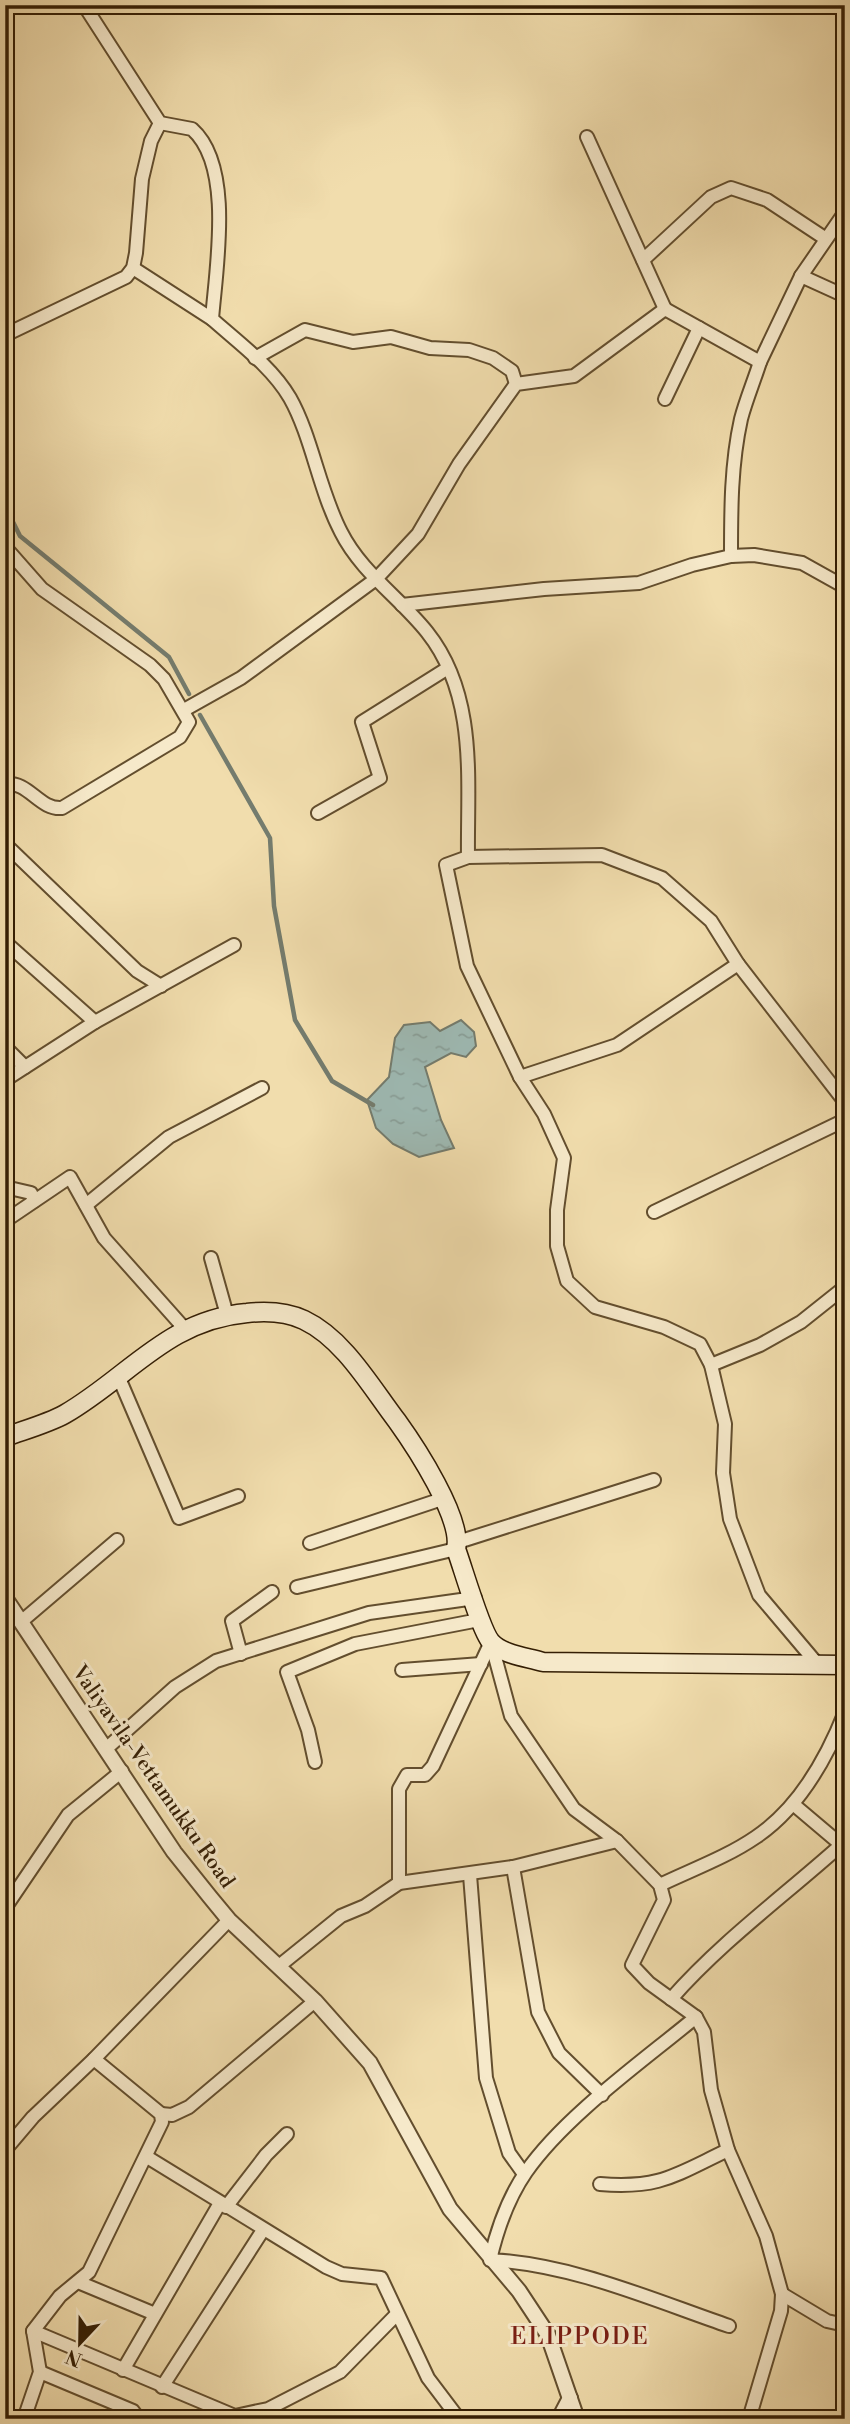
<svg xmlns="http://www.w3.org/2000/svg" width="850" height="2424" font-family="'Libre Bodoni',serif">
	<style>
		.water { fill: url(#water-ripples); stroke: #747c6e; stroke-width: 2 }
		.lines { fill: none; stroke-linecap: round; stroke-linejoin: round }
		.stream { stroke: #747c6e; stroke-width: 4.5 }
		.minor-casing { stroke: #634e2e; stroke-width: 16 }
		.tertiary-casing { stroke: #634e2e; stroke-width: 18 }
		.secondary-casing { stroke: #341e04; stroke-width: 21 }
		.minor { stroke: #f6e9ca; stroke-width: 12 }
		.tertiary { stroke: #f6e9ca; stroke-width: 14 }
		.secondary { stroke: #f6e9ca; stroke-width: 18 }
		.labels { text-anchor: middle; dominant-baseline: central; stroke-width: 6; stroke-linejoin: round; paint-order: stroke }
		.street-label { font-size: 21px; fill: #341e04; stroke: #f6e9ca }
		.neighbourhood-label { font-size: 23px; letter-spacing: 2px; fill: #7a1f14; stroke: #f6e9ca }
	</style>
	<defs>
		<pattern id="water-ripples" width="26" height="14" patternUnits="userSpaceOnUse" patternTransform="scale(1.75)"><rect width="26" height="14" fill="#9ebab4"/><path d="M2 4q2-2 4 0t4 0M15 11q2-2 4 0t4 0" fill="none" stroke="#899f99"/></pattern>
	</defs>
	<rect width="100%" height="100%" fill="#f1ddad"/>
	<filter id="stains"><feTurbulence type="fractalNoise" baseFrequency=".00286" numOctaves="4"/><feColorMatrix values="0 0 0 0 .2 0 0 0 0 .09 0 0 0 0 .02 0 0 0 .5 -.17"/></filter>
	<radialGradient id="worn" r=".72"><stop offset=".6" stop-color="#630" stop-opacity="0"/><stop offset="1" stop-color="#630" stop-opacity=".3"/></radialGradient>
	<polygon class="water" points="461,1020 474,1032 476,1046 466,1057 451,1053 425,1067 441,1120 454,1148 419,1157 393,1144 376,1128 367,1100 389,1077 395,1038 404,1025 430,1022 440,1031"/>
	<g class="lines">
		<g class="stream">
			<polyline points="5,506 20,536 169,657 189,694"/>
			<polyline points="200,715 270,838 274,906 295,1020 332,1081 373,1105"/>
		</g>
		<defs>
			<g id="minor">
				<path d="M 84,5 L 160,123 L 192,129 C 234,166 216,268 212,319 C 239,343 272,367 290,398 C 312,437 319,490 341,532 C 361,572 400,598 427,632 C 478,696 467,781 468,857 L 446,865 L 467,966 L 520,1077 L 544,1114 L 564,1158 L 557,1210 L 557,1246 L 567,1281 L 595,1307 L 664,1327 L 700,1344 L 711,1365 L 725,1424 L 723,1473 L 730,1519 L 759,1595 L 819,1666"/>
				<polyline points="587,137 665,309"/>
				<polyline points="845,212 801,276 845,296"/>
				<polyline points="643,260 711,197 731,188 767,200 826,239"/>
				<polyline points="133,268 212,319"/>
				<polyline points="5,335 126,277 133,268 136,253 142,179 151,141 160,123"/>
				<polyline points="255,358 305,330 353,342 391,337 430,348 469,350 493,358 512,371 516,384"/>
				<polyline points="665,399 699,328"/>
				<path d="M 5,547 L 42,589 L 150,665 L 164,679 L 189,722 L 180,737 L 62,808 C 39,810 29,781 5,784"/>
				<path d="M 731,556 C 731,510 731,464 741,419 C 746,400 754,381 760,362"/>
				<polyline points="402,605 544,589 639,583 692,565 731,556 754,555 802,563 845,587"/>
				<polyline points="184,710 241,678 376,579 418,534 459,464 516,384 574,376 665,309 760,362 801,276"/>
				<polyline points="318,813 380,778 362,722 448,668"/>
				<polyline points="5,844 137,971 161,986"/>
				<polyline points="468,857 602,855 662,878 711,921 738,964"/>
				<polyline points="5,942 95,1022"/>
				<polyline points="5,1047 25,1067"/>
				<polyline points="520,1077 617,1045 738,964 845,1102"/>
				<polyline points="5,1080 95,1022 234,945"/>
				<polyline points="5,1187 31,1193 34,1201"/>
				<polyline points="86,1205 169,1137 262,1088"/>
				<polyline points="654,1212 845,1120"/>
				<polyline points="5,1221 70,1177 104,1238 184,1328"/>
				<polyline points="211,1258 227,1315"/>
				<polyline points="711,1365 760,1345 801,1322 845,1287"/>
				<polyline points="119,1378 179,1518 238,1496"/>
				<polyline points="458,1542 654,1480"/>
				<polyline points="310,1543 442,1499"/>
				<polyline points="297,1587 456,1549"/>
				<polyline points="22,1621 117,1540"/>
				<polyline points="491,1642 511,1716 574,1809 617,1841 660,1885 664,1900 632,1965 649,1983 696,2017 704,2032 711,2090 728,2150 766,2236 782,2294 781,2311 749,2419"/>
				<polyline points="241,1654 232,1621 272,1592"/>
				<polyline points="402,1670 481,1664"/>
				<polyline points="107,1748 175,1687 216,1661 369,1613 475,1598"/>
				<polyline points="315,1762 308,1730 287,1672 355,1644 479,1620"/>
				<polyline points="793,1804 845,1848"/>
				<polyline points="513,1867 538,2012 559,2053 602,2095"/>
				<polyline points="470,1875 486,2078 509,2153 524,2174"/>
				<polyline points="399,1883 399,1789 407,1775 425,1775 433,1766 491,1642"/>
				<path d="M 660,1885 C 691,1870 727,1857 756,1837 C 799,1808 826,1760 845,1712"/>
				<polyline points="5,1908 68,1815 122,1771"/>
				<polyline points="279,1966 341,1916 365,1906 399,1883 513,1867 617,1841"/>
				<path d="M 671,1999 C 722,1941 784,1896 841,1845"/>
				<path d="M 696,2017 C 643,2061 565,2116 526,2172 C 508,2198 497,2230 490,2260 C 572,2264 653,2300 729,2326"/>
				<polyline points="161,2114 172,2115 189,2107 315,2001"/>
				<polyline points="5,2150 33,2117 94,2059 229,1920"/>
				<polyline points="147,2157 326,2267 342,2274 381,2278 428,2378 459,2419"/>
				<path d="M 600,2184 C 660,2189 675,2175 728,2150"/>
				<polyline points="226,2207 266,2155 287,2134"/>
				<polyline points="78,2282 155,2314"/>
				<polyline points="782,2294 827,2321 845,2325"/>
				<polyline points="33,2331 235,2416 268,2409 340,2372 397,2314"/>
				<polyline points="123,2370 220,2203"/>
				<polyline points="40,2372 133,2411 139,2419"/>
				<polyline points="162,2387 263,2230"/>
				<polyline points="24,2419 40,2372 33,2331 60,2296 89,2272 162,2122 161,2114 94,2059"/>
			</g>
			<g id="tertiary">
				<polyline points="5,1598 174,1852 210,1897 229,1920 315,2001 370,2063 450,2209 519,2291 548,2335 577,2419"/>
				<polyline points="559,2419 570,2398"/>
			</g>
			<path id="secondary" d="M 5,1437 C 24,1430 47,1424 65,1414 C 129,1377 167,1320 247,1313 C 265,1311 287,1312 304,1320 C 344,1339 371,1387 397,1421 C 415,1446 463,1519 456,1549 C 463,1568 481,1631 491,1642 C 503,1655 527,1657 543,1662 L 845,1665"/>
		</defs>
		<use href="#minor" class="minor-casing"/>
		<use href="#tertiary" class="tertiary-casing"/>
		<use href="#secondary" class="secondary-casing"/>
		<use href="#minor" class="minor"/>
		<use href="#tertiary" class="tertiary"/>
		<use href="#secondary" class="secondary"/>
	</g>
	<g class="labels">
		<g class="street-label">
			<text transform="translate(153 1777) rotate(55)">Valiyavila-Vettamukku Road</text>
		</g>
		<g class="neighbourhood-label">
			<text x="580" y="2337">ELIPPODE</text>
		</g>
	</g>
	<rect width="850" height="2424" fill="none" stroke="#f1ddad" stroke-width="28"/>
	<rect x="7" y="7" width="836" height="2410" fill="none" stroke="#341e04" stroke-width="3.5"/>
	<rect x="14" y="14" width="822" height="2396" fill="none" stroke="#341e04" stroke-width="2"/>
	<g transform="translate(80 2343) rotate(202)" stroke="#f6e9ca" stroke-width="5" paint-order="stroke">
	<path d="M0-5L12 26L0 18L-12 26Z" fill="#341e04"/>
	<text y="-10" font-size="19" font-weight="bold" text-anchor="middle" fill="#341e04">N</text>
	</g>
	<rect width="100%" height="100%" filter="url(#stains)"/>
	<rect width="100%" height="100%" fill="url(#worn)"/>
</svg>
